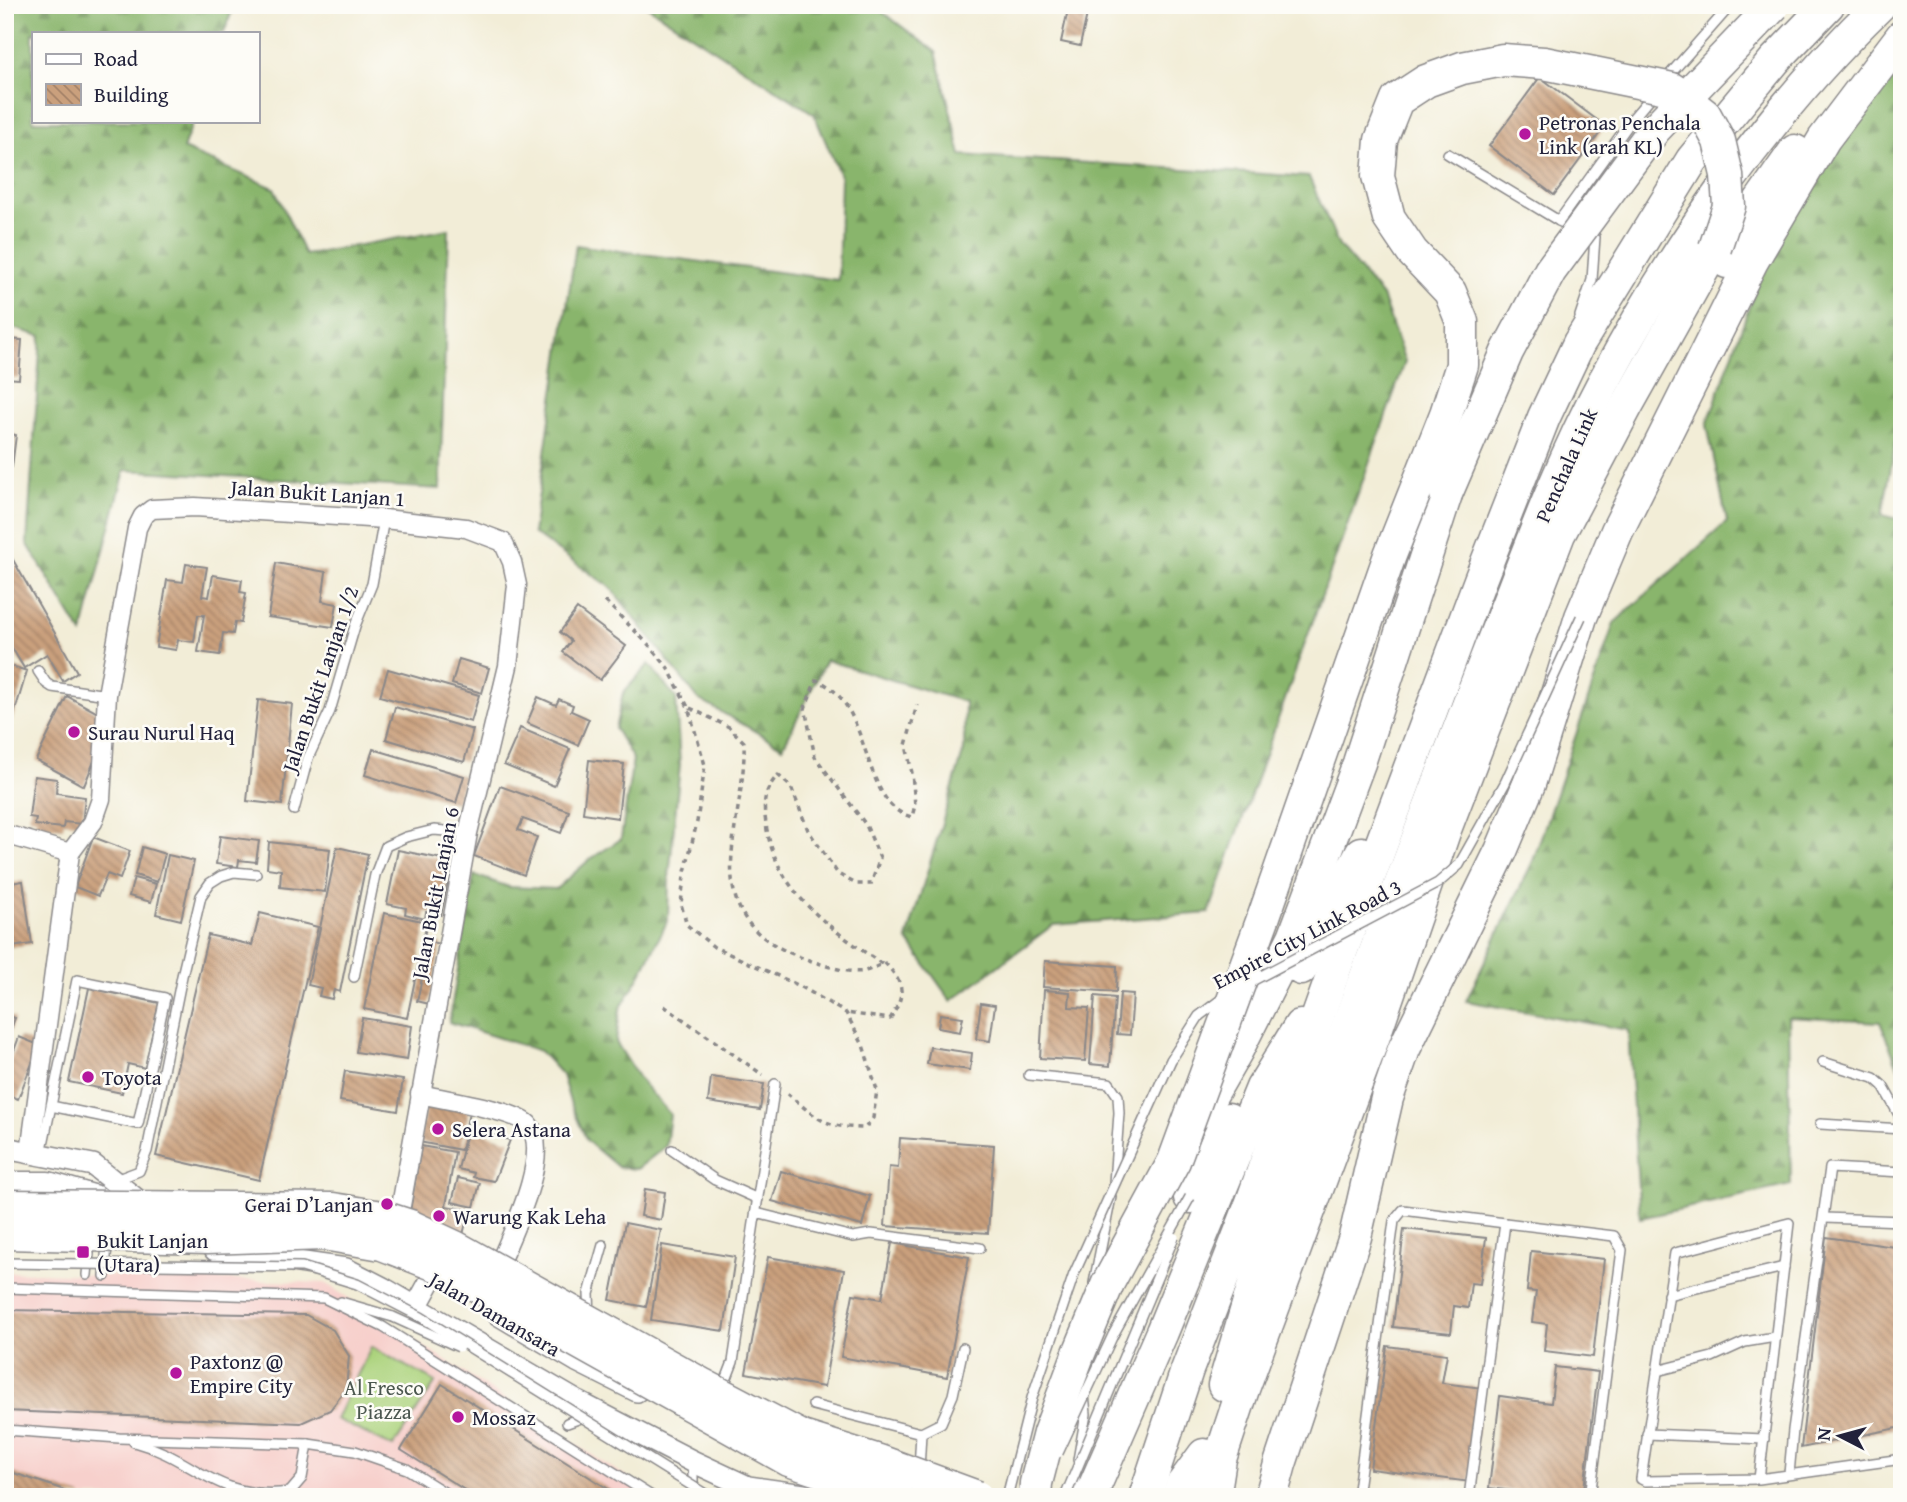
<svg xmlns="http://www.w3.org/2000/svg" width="1907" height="1502" font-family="'Gentium Book Plus',serif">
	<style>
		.built { fill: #f7d0cc }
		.forest { fill: url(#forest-firs); stroke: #566c54; stroke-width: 2 }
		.garden { fill: #acd37d; stroke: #677a5c; stroke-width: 2 }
		.building { fill: url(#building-back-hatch) }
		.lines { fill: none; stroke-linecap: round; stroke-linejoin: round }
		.service-casing { stroke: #8a8889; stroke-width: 12 }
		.minor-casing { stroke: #8a8889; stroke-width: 21 }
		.tertiary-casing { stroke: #8a8889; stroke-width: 24 }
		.motorway-casing { stroke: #8a8889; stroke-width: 35 }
		.path { stroke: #8a8889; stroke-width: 3.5; stroke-dasharray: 5 5; stroke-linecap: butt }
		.service { stroke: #fff; stroke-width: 9 }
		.minor { stroke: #fff; stroke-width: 18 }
		.tertiary { stroke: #fff; stroke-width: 21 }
		.motorway { stroke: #fff; stroke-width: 32 }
		.service-bridge-casing { stroke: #8a8889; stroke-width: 12; stroke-linecap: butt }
		.motorway-bridge-casing { stroke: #8a8889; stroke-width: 35; stroke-linecap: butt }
		.service-bridge { stroke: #fff; stroke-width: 9 }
		.motorway-bridge { stroke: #fff; stroke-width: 32 }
		.poi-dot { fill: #b5179e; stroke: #fdfcf7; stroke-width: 2.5 }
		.labels { text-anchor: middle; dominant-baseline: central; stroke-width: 5; stroke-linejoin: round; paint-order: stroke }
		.poi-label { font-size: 21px; fill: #22223b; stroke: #fdfcf7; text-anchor: start }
		.street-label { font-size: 21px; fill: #22223b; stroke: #fdfcf7 }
		.park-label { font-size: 21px; fill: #4b574f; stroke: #fdfcf7 }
	</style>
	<defs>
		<pattern id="forest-firs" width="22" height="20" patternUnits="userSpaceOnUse" patternTransform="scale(1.75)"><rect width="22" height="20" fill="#89b56c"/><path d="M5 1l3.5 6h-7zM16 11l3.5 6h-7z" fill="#70935a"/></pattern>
		<pattern id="building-back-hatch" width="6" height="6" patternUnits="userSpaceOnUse" patternTransform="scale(1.75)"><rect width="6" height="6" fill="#caa07d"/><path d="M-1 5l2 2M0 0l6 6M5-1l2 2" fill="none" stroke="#a48268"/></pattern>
	</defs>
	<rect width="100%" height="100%" fill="#fdfcf7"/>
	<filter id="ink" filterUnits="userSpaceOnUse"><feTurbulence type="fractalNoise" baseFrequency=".0143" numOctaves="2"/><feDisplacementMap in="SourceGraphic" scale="14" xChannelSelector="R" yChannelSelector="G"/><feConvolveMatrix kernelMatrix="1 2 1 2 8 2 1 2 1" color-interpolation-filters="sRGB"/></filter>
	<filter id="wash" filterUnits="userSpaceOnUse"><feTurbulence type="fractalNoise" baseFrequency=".00686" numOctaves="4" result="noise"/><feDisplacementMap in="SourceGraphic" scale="28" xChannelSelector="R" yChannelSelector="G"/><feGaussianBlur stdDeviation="1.57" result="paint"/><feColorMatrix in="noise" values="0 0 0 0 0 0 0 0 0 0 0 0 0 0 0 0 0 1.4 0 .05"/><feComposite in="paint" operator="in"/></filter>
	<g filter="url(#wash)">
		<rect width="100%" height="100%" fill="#f2edd7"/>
		<polygon class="built" points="5,1272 325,1283 657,1497 5,1497"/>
		<g class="forest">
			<polygon points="5,5 234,5 224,33 33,33 33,121 193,121 183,149 274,188 305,255 449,229 440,489 125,470 82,634 27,543 41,336 5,326"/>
			<polygon points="645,5 873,5 936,52 961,155 1309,177 1339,246 1382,296 1405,362 1209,913 1053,925 951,1001 907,939 964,750 965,702 826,660 783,747 698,699 611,588 533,533 576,245 838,280 841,178 814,114"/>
			<polygon points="1902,58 1902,409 1882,515 1902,520 1902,1077 1880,1022 1788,1017 1791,1185 1640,1218 1628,1030 1466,1001 1533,861 1614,623 1727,522 1707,425 1768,254 1836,145"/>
			<polygon points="649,664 676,698 680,765 669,877 668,920 641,974 620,1009 616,1042 640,1080 670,1114 666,1146 637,1169 618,1167 587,1141 570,1102 562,1075 540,1051 449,1022 474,875 509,887 556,889 589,860 621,839 633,759 615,729 623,693"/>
		</g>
		<polygon class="garden" points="371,1347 436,1382 393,1447 336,1419"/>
		<g id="blocks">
			<g class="building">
				<polygon points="1069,5 1089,5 1080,46 1061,42"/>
				<polygon points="1540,77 1605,126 1554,195 1489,146"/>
				<polygon points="5,339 22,340 19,379 5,378"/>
				<polygon points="5,433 16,435 12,467 5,466"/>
				<polygon points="8,551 77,672 63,681 47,654 24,668 5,636 5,552"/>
				<polygon points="276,563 326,572 322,601 337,604 333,627 268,617"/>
				<polygon points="186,564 207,567 202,596 209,597 213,575 242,580 240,592 246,593 241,623 235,622 233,634 223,633 220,655 198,652 204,615 198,615 194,642 178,640 176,650 156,647 167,580 183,582"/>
				<polygon points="577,609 626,646 600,680 563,652 571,641 560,632"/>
				<polygon points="459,659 489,668 482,693 452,684"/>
				<polygon points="5,664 27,671 12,721 5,719"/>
				<polygon points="388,669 479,695 471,722 380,696"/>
				<polygon points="67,696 98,713 98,751 84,786 36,760"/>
				<polygon points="538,697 556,705 559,699 573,705 571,711 589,719 578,745 527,723"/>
				<polygon points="258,700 292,704 282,805 247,801"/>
				<polygon points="395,707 473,730 464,762 386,739"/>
				<polygon points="520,728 570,749 554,786 504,765"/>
				<polygon points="373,749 464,776 456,803 365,775"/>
				<polygon points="589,760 624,764 618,818 583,813"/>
				<polygon points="34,776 57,779 56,793 85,797 82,824 64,822 63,828 35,825 36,818 29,817"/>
				<polygon points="500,786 569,811 561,833 523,819 518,830 537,837 524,875 474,856"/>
				<polygon points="220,836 259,841 256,862 239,860 238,867 216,864"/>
				<polygon points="93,837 130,851 120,879 107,874 98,896 75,887"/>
				<polygon points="269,842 330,849 325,892 280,887 281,870 267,868"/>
				<polygon points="142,847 165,854 157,882 135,875"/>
				<polygon points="337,847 368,854 340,992 334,990 332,999 319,996 321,988 308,985"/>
				<polygon points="398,850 452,861 441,915 426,912 425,919 405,914 406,908 387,904"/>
				<polygon points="168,855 194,861 181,920 156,914"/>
				<polygon points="134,878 156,884 151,902 129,896"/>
				<polygon points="23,881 32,944 5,948 5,884"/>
				<polygon points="260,913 318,927 259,1180 156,1156 208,935 252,945"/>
				<polygon points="384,913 427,922 407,1018 364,1009"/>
				<polygon points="430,942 441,944 429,1004 417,1001"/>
				<polygon points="1045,961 1117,966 1116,992 1043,987"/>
				<polygon points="89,988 159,1003 145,1068 128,1064 122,1093 69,1082"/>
				<polygon points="1044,990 1070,992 1069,1007 1089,1008 1085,1061 1040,1058"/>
				<polygon points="1120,993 1133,994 1130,1035 1117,1034"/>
				<polygon points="1095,996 1115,998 1110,1066 1090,1064"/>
				<polygon points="981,1003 995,1005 990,1041 976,1039"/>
				<polygon points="940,1014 963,1017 960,1032 938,1028"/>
				<polygon points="5,1015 15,1018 6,1043 5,1043"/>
				<polygon points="362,1018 412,1026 407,1060 356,1052"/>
				<polygon points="19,1037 39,1045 18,1099 5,1094 5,1075"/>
				<polygon points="930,1047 972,1053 970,1070 927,1064"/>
				<polygon points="345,1071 403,1080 398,1111 340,1101"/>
				<polygon points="711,1077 764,1084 760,1110 708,1102"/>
				<polygon points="427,1099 470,1108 461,1150 419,1142"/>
				<polygon points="468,1129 510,1140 494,1181 473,1177 474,1173 458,1169"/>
				<polygon points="900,1138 994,1145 988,1233 885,1226 889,1167 898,1168"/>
				<polygon points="421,1146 455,1152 446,1206 469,1210 462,1239 409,1217"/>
				<polygon points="781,1171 870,1196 862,1226 772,1201"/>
				<polygon points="458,1178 480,1183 474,1207 452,1202"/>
				<polygon points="645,1189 665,1192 661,1220 641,1216"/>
				<polygon points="625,1223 661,1230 646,1307 610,1300"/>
				<polygon points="1404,1229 1486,1238 1480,1284 1471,1283 1468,1308 1454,1306 1451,1333 1393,1327"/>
				<polygon points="1826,1237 1902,1248 1902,1427 1801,1448"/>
				<polygon points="892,1243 969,1257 947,1377 841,1357 853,1294 882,1299"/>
				<polygon points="662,1245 735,1257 724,1331 651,1320"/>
				<polygon points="1531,1251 1604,1259 1593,1357 1544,1351 1547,1324 1532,1322 1536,1292 1527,1291"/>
				<polygon points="768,1257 844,1270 824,1387 746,1373"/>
				<polygon points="5,1310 306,1315 333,1330 349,1356 346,1389 330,1410 301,1423 5,1411"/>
				<polygon points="1387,1346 1447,1354 1442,1383 1483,1388 1470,1482 1370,1469"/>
				<polygon points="1555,1367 1598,1372 1583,1497 1558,1497 1489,1488 1500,1396 1551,1403"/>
				<polygon points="442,1384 621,1497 476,1497 401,1450"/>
				<polygon points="5,1470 82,1496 81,1497 5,1497"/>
			</g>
		</g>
	</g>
	<g filter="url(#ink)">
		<use href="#blocks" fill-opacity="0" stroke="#8a8889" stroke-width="2"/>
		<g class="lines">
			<defs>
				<g id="service">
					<polyline points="1665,80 1731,5"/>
					<polyline points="1448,154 1559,221 1573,228"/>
					<polyline points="1559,221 1633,118 1656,91"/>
					<polyline points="1580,316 1592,280 1595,237 1586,233"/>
					<polyline points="38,671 46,683 52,687 107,695"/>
					<polyline points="294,810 308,758 330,711 355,626 372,584 384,519"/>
					<polyline points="354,977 375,875 386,846 406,837 434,830 468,833"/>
					<polyline points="1823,1062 1874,1078 1883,1086 1902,1120"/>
					<polyline points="1029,1075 1109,1083 1118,1096 1119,1113 1114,1183"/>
					<polyline points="1820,1124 1902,1129"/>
					<polyline points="672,1150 715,1180 758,1199"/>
					<polyline points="41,1154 77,980 165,998 138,1124 51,1106"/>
					<polyline points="115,1180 139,1171 147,1151 182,976 201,896 210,883 221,876 234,872 256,874"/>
					<polyline points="756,1213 853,1237 871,1234 980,1248"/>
					<polyline points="1825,1218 1902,1221"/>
					<polyline points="1505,1223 1614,1236 1622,1250 1590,1497"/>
					<polyline points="87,1275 90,1242"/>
					<polyline points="105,1276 107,1239"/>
					<polyline points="1094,1283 1111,1197"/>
					<polyline points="5,1288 324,1298 383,1327 653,1497"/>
					<polyline points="1668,1295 1784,1267"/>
					<polyline points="341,1302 393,1317"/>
					<polyline points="590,1316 589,1294 603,1245"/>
					<polyline points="1657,1371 1712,1357 1745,1342 1775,1337"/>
					<polyline points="723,1388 733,1362 775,1084"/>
					<polyline points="813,1405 921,1433 941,1423 953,1395 963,1348"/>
					<polyline points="567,1423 586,1416"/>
					<polyline points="5,1430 119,1438 308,1444 355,1451 407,1469 452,1497"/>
					<polyline points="1647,1434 1764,1439"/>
					<path d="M 134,1442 C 197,1459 216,1502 290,1492 L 302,1478 L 308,1444"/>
					<polyline points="1078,1460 1086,1414 1084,1394"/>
					<polyline points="693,1464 693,1497"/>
					<polyline points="919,1470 921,1433"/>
					<polyline points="1789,1474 1793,1430 1830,1168 1902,1172"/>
					<polyline points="1759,1479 1789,1223 1675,1253 1641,1479 1645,1481 1759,1479 1902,1459"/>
					<polyline points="1072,1497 1076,1474"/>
					<polyline points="1357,1497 1394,1221 1403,1210 1505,1223 1469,1497"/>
				</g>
				<g id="minor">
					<polyline points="5,834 70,853"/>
					<path d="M 420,1094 C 441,1099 514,1110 528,1124 C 555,1153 506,1245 494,1276"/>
					<polyline points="30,1152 70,853 93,822 101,799 107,695 137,528 143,516 152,509 195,507 384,519 466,528 503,542 512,562 517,585 508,666 468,833 397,1228"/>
				</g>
				<g id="tertiary">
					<polyline points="5,1148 93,1165 150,1210"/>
					<polyline points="215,1250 346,1269 383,1288 578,1402 692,1461 748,1487 818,1497"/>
					<polyline points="416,1307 432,1278"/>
					<polyline points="499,1315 577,1361 637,1391"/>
				</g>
				<g id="motorway">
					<polyline points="1727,262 1760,201 1795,151"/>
					<polyline points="1301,969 1361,853"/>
					<path d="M 1362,987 C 1409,862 1455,737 1504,613 C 1534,536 1563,458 1602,385 C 1676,246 1766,115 1880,5"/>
					<polyline points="1202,1111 1237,1050 1294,937 1359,763 1446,494"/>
					<polyline points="5,1188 48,1188 96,1202"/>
					<polyline points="1190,1197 1228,1119"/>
					<polyline points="1224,1385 1275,1214 1310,1130 1362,987 1371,969"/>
					<polyline points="1090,1497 1162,1332 1262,1088 1300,1026"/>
					<polyline points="1145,1497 1187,1370 1252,1202 1334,971 1480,580 1544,417 1579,343 1692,160 1775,60 1828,5"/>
					<polyline points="1178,1497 1182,1485 1204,1455"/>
					<polyline points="1214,1497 1220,1459 1243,1389 1375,1033 1444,832 1559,534 1626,407 1715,248"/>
					<polyline points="1271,1497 1280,1464 1355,1237 1387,1098 1404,1049 1501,851 1529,784 1581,617 1617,531 1752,261 1824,139 1902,36"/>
				</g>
			</defs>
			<use href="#service" class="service-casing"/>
			<use href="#minor" class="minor-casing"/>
			<use href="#tertiary" class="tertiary-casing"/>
			<use href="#motorway" class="motorway-casing"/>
			<g class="path">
				<path d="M 605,601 L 651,647 L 668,668 L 688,707 L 705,765 L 697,822 L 684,876 L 681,904 L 687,925 L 714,947 L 800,986 L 846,1013 L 863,1045 L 877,1090 L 873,1118 L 865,1128 C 823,1127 819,1120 788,1094"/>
				<path d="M 690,708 L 729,727 L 744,742 C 747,827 688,917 803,958 C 818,963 849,975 865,971 C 872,969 878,966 885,963 C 905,985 906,994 890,1019 L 846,1013"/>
				<path d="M 882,964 C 830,928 776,893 766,824 C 763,802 763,792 778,775 L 791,787 L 808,830 L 838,874 L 856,884 L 871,884 L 880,858 L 866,825 L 815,757 L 805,708 L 816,680 C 874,701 859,806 912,817 L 915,805 L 912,773 L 906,745 L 917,705"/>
				<polyline points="664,1006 763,1075"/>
			</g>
			<use href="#service" class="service"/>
			<use href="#minor" class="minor"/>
			<use href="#tertiary" class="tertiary"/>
			<use href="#motorway" class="motorway"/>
			<defs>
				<g id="service-bridge">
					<polyline points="1250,982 1438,883 1459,865 1505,783 1581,617"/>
					<polyline points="5,1263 302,1267 357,1284 421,1317 710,1497"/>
					<polyline points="393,1317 459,1347"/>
					<polyline points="1058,1453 1113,1335 1190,1197"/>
					<polyline points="1007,1497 1032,1398 1074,1274 1171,1060 1199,1016 1223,998"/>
					<polyline points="1065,1497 1174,1237"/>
				</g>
				<g id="motorway-bridge">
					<polyline points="1446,494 1507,352 1550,271 1654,130 1774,5"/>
					<polyline points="5,1206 333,1209 382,1217 410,1226 455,1247 703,1385 802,1437 879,1461 977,1497"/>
					<polyline points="5,1233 207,1238 324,1234 382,1244 449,1270 789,1460 897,1497"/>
					<polyline points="1035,1497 1036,1483 1049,1433 1077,1358 1108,1283 1174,1161 1264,916 1390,555 1446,414 1462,365 1462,322 1450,292 1412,252 1389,218 1378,176 1381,140 1397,100 1426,81 1462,68 1503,60 1544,63 1672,89 1705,115 1719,141 1727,175 1729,206 1715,248"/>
				</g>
			</defs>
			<use href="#service-bridge" class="service-bridge-casing"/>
			<use href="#motorway-bridge" class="motorway-bridge-casing"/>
			<use href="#service-bridge" class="service-bridge"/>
			<use href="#motorway-bridge" class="motorway-bridge"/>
		</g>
	</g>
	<g class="poi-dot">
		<circle cx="1525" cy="134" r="7"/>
		<circle cx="74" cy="732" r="7"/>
		<circle cx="88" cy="1077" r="7"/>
		<circle cx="438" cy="1129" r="7"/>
		<circle cx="387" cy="1204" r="7"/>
		<circle cx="439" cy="1216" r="7"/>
		<rect x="76" y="1245" width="14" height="14" rx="3.5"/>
		<circle cx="176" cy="1373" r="7"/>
		<circle cx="458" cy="1417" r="7"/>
	</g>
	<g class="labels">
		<g class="poi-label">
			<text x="1539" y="122">Petronas Penchala<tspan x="1539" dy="24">Link (arah KL)</tspan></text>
			<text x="88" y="732">Surau Nurul Haq</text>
			<text x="102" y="1077">Toyota</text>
			<text x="452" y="1129">Selera Astana</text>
			<text x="373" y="1204" text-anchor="end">Gerai D’Lanjan</text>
			<text x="453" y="1216">Warung Kak Leha</text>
			<text x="97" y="1240">Bukit Lanjan<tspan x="97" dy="24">(Utara)</tspan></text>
			<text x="190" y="1361">Paxtonz @<tspan x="190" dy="24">Empire City</tspan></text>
			<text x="472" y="1417">Mossaz</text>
		</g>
		<g class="street-label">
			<text transform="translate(1566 465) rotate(-66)">Penchala Link</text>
			<text transform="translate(318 493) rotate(4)">Jalan Bukit Lanjan 1</text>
			<text transform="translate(320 679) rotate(-71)">Jalan Bukit Lanjan 1/2</text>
			<text transform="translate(435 893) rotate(-79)">Jalan Bukit Lanjan 6</text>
			<text transform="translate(1307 934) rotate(-28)">Empire City Link Road 3</text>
			<text transform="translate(495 1314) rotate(30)">Jalan Damansara</text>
		</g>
		<g class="park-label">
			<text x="384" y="1387">Al Fresco<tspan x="384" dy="24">Piazza</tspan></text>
		</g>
	</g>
	<rect width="1907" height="1502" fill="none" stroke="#fdfcf7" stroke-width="28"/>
	<rect x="32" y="32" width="228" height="91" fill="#fdfcf7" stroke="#a5a5ac" stroke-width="2"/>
	<rect x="46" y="54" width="35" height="10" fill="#ffffff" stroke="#a5a5ac" stroke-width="2"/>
	<text x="94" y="66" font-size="21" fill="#22223b">Road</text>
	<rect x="46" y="84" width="35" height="21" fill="url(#building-back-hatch)" stroke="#a5a5ac" stroke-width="2"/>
	<text x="94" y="102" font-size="21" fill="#22223b">Building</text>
	<g transform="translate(1840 1436) rotate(276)" stroke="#fdfcf7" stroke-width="5" paint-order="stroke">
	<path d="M0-5L12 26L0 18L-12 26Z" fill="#22223b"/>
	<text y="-10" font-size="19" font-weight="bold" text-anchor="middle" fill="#22223b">N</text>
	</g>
</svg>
